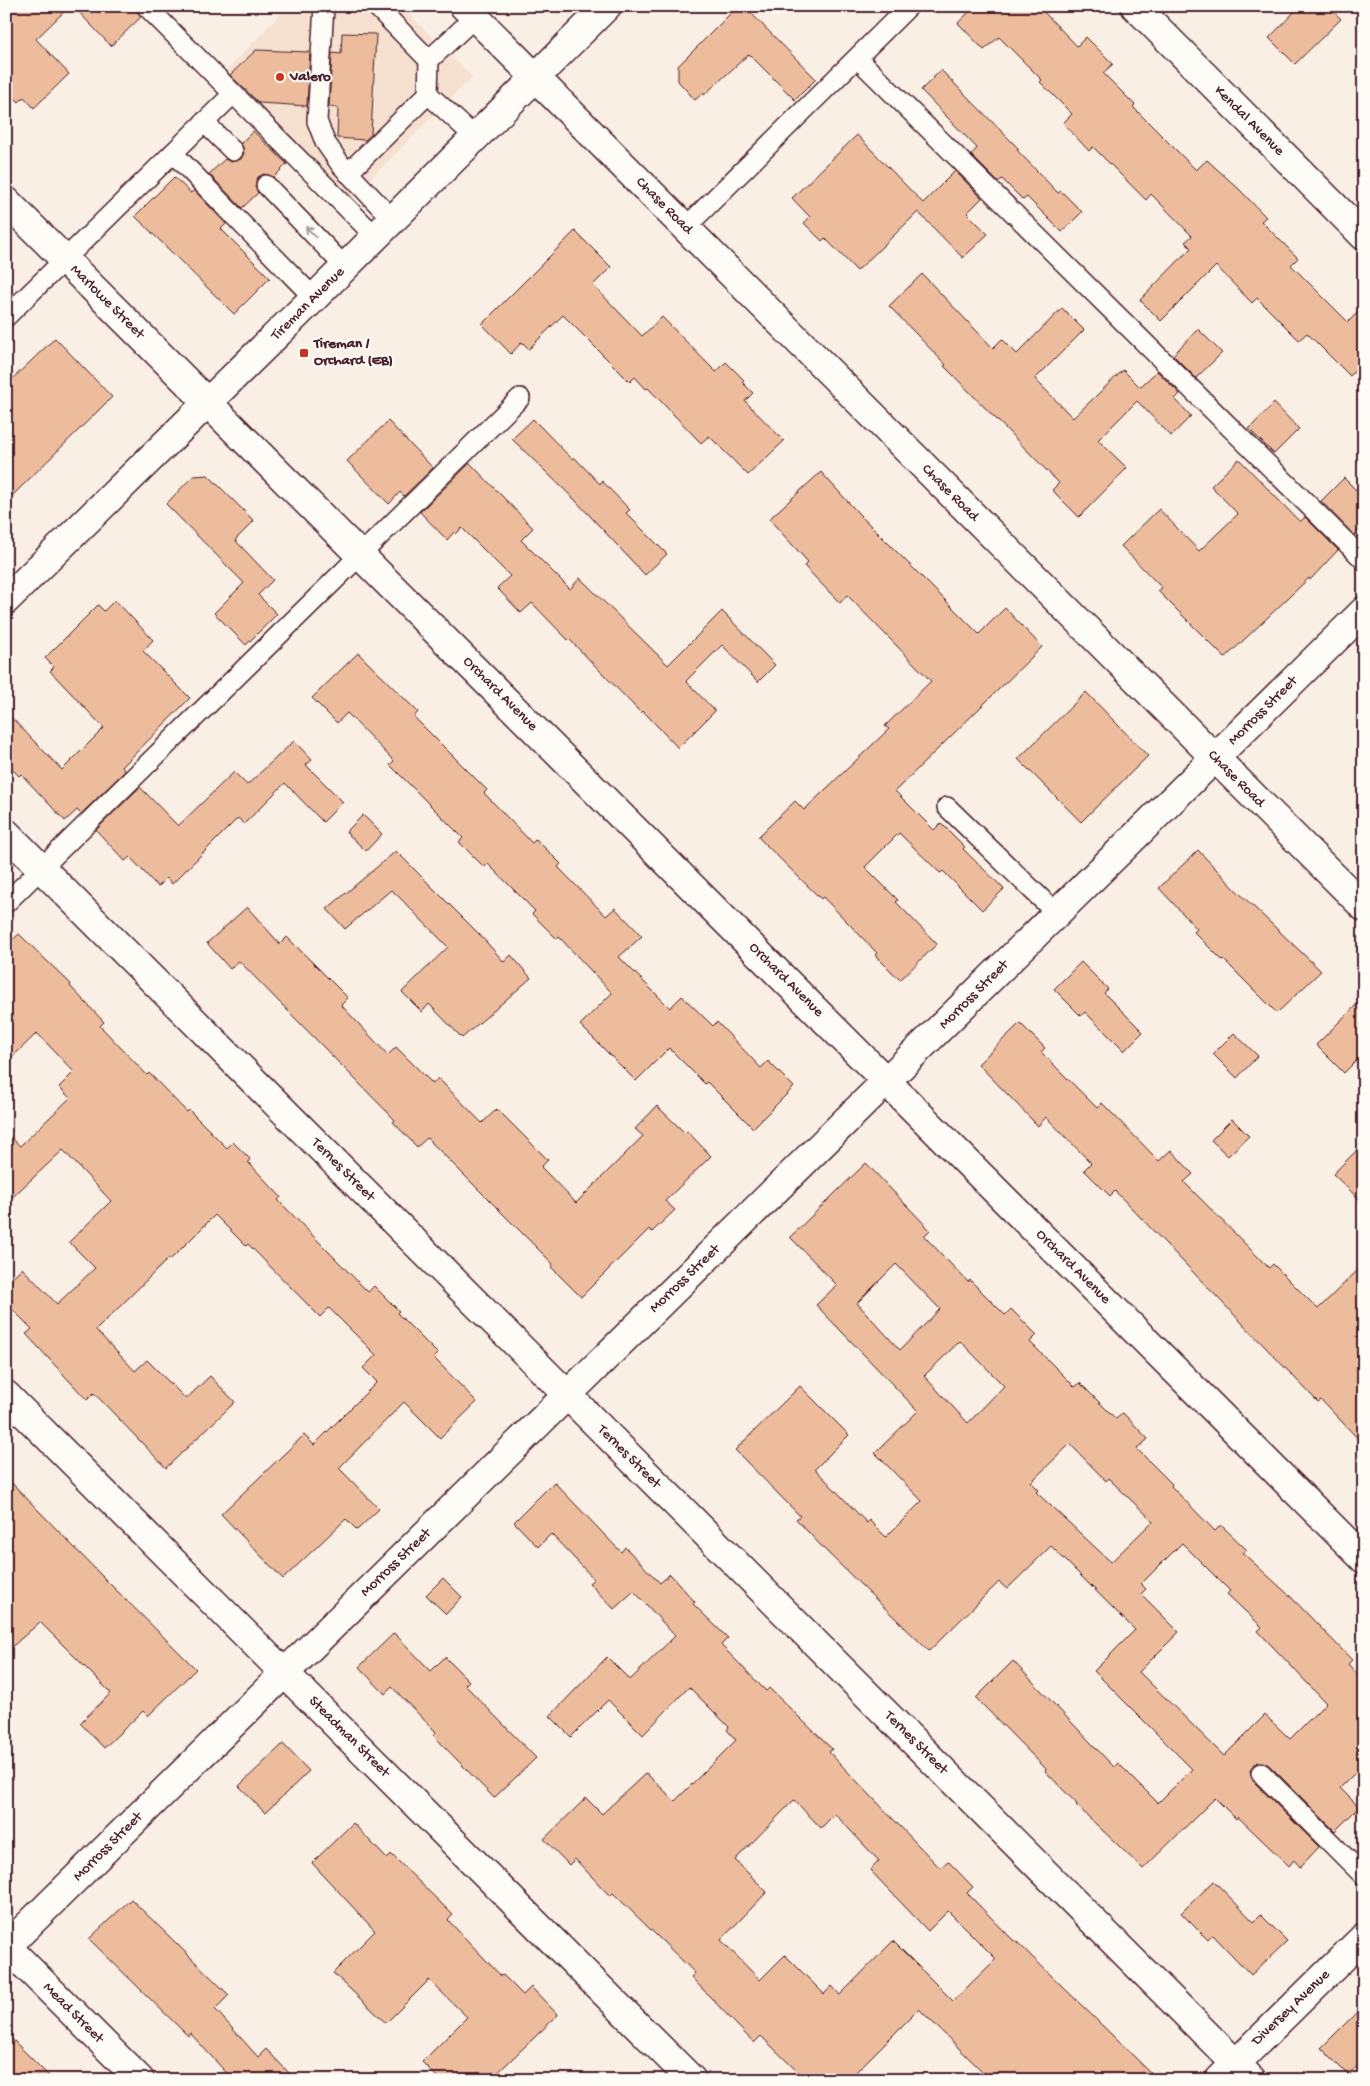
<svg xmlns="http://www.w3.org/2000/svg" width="1370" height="2086" font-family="'Gochi Hand',sans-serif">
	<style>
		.built { fill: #f6e0cf }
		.building { fill: #ecbc9d; stroke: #4a1f2b; fill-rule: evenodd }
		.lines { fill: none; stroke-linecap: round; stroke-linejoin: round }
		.lane-casing { stroke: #4a1f2b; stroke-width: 22 }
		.street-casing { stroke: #4a1f2b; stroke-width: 31 }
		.secondary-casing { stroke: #4a1f2b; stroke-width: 31 }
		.lane { stroke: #fdfcf7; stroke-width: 19 }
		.street { stroke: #fdfcf7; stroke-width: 28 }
		.secondary { stroke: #fdfcf7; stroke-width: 28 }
		.oneway { stroke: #ac999b }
		.poi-dot { fill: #c8321e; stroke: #fdfcf7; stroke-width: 2 }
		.labels { text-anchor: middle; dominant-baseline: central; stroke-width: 4; stroke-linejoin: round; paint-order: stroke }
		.poi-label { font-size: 15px; font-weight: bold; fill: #4a1f2b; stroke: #fdfcf7; text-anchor: start }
		.street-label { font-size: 15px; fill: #4a1f2b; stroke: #fdfcf7 }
	</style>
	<rect width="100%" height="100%" fill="#faefe5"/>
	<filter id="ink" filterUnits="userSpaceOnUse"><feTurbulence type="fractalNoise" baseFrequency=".02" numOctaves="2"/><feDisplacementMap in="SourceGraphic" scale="10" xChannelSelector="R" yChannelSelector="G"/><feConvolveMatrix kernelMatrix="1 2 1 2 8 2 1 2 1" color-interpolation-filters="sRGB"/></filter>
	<g filter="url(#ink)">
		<polygon class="built" points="288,6 401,6 472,77 351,198 224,73"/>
		<g class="building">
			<polygon points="17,6 70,6 36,39 69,74 34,108 24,97 19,102 6,89 6,17"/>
			<polygon points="73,6 135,6 141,17 111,46"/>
			<polygon points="738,6 744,6 816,79 795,100 749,54 704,95 703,93 695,100 678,81 678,66"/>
			<polygon points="975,6 1038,6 1077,46 1086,37 1113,64 1103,73 1135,105 1133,107 1196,170 1207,160 1239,189 1266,217 1261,221 1298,258 1291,265 1348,322 1364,306 1364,361 1350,376 1307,333 1299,340 1257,298 1252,303 1216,266 1161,321 1140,300 1191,248 1185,242 1192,236 1151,194 1146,200 1093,147 1089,151 1063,123 1072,114 1040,82 1042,80 999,37 984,50 958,23"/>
			<polygon points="1300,6 1328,6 1341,19 1295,64 1269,38"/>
			<polygon points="342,33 376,34 371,135 365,140 337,138 338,108 329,107 332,53 341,54"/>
			<polygon points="256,50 310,52 307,106 259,103 230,75"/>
			<polygon points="941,70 1019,149 1017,150 1058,193 1061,191 1082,212 1062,232 1027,197 1023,200 1002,179 998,182 971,155 977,148 921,90"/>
			<polygon points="253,131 287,164 274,177 264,174 258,177 255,187 258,193 242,208 209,174 225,159 231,162 241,159 244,153 241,143"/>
			<polygon points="857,135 923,203 955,171 982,198 967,213 988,234 963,258 918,212 857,271 825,238 822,241 804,223 810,217 792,198"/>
			<polygon points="174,177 191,193 194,190 226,224 221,229 270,278 234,314 135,216"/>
			<polygon points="575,231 611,267 593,285 642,336 662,317 716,372 726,362 744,380 742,382 753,393 745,401 784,441 748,475 709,436 701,443 648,388 646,389 635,377 630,382 563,315 529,349 522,342 511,354 482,324"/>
			<polygon points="922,274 993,348 1002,339 1017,354 1062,308 1084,330 1035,379 1073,418 1123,370 1140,387 1157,371 1180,394 1175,399 1191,416 1171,436 1137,401 1098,440 1127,468 1079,517 1052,490 1059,483 944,366 946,365 889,306"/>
			<polygon points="1198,329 1222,353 1196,378 1173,355"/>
			<polygon points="55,338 112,397 6,502 6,385"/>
			<polygon points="1274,403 1299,429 1274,454 1249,429"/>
			<polygon points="533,419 572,459 574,457 600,484 602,481 630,510 626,513 667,554 645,575 576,501 512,439"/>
			<polygon points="388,421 433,468 404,496 400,492 389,504 347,461"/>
			<polygon points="1239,459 1300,522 1305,517 1338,550 1310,580 1309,578 1225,658 1158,591 1162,588 1121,546 1159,509 1199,551 1238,514 1211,486"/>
			<polygon points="470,463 533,528 521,540 570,589 580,578 668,665 722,611 775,665 758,682 722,645 686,681 715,711 678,748 643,711 641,713 569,639 568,640 532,603 521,613 497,588 510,576 462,528 456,534 454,532 447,540 420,512"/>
			<polygon points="821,472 859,514 979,634 1005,608 1042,647 895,791 934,830 941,823 965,847 963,849 1004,889 982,910 943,871 940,873 899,833 865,867 898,900 896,902 937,944 900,980 875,955 877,953 823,897 821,899 758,837 795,801 804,810 889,729 885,726 931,681 847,595 840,603 804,566 808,562 769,519"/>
			<polygon points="208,475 254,521 235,540 273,580 258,595 277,614 246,645 214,613 244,583 166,504 193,476"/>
			<polygon points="1344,478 1364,498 1364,525 1354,535 1321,501"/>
			<polygon points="115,600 153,640 143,651 190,698 122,767 125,771 81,814 77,810 65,821 21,774 19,776 6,763 6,712 62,770 104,728 50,671 54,667 45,658 98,605 104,611"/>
			<polygon points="358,653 418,712 414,717 487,790 484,793 532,843 536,839 561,864 558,867 606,916 615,908 642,936 619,957 670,1008 682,996 713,1026 717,1022 761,1068 768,1061 794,1087 753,1128 707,1082 705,1084 669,1048 636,1081 580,1025 612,993 559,937 557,939 532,914 535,911 488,864 484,867 459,842 463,838 390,765 394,761 347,713 337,723 312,698"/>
			<polygon points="1086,692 1148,756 1081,822 1018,759"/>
			<polygon points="294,741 312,760 306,765 343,802 323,822 285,783 244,824 238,818 172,884 167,878 158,887 130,857 125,861 96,830 140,787 178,826 234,772 247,785"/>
			<polygon points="363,815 382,834 366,851 346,832"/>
			<polygon points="1198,850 1236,890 1321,971 1277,1013 1223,959 1222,960 1194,932 1197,929 1159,888"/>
			<polygon points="396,851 480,935 504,962 511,955 531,978 462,1038 429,1004 422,1012 402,992 448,947 397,895 391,890 345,929 327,909"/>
			<polygon points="247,907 280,944 287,937 348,998 341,1005 388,1055 396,1047 433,1084 438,1078 482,1123 497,1109 548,1160 541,1167 576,1203 643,1136 635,1129 657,1106 685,1133 687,1131 711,1156 665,1201 675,1210 652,1232 649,1229 581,1297 551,1267 553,1264 427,1138 417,1147 393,1122 395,1120 239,961 230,969 207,943"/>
			<polygon points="19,934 71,984 70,986 104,1022 100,1026 147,1075 149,1073 187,1112 189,1110 227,1148 233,1142 250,1159 248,1162 281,1197 278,1200 368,1292 374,1286 399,1311 397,1313 438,1354 434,1358 477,1402 440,1438 404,1402 339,1468 379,1509 357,1530 346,1519 283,1579 221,1514 304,1435 314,1445 377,1382 363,1368 376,1355 329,1308 320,1317 248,1244 246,1246 215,1215 170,1260 169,1258 96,1330 135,1371 147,1360 186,1399 210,1376 235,1402 166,1468 94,1393 87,1400 26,1334 32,1329 6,1303 6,1283 22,1268 57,1304 95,1268 69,1242 111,1201 63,1150 6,1203 6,1133 20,1146 70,1098 59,1087 74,1072 37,1033 6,1063 6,946"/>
			<polygon points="1081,962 1108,989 1104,993 1143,1032 1124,1051 1085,1012 1081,1016 1054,989"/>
			<polygon points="1364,997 1364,1053 1344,1073 1316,1045"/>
			<polygon points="1020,1023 1045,1048 1041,1052 1097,1108 1102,1103 1159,1161 1171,1150 1193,1174 1184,1182 1269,1268 1273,1264 1318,1309 1364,1264 1364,1445 1321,1400 1318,1402 1115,1191 1110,1196 1084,1170 1091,1163 1046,1117 1038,1126 978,1064"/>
			<polygon points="1234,1033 1258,1056 1237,1078 1213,1054"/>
			<polygon points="1232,1119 1249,1136 1228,1156 1211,1140"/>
			<polygon points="1364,1143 1364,1204 1333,1174"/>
			<path d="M 866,1163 L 930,1230 L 924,1236 L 968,1282 L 970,1280 L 1005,1315 L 1011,1309 L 1037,1335 L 1030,1342 L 1075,1387 L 1080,1383 L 1116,1419 L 1123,1413 L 1148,1439 L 1137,1449 L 1172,1484 L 1171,1486 L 1215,1531 L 1221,1525 L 1247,1550 L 1243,1553 L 1292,1598 L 1352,1660 L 1348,1664 L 1364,1681 L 1364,1764 L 1340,1788 L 1359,1807 L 1335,1831 L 1269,1765 L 1263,1762 L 1258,1762 L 1253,1765 L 1250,1771 L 1253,1781 L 1319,1847 L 1300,1867 L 1294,1860 L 1289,1866 L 1238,1817 L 1236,1819 L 1215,1798 L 1143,1869 L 1076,1805 L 1077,1804 L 1045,1771 L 1046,1769 L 976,1698 L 1013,1661 L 1114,1767 L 1118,1763 L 1158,1803 L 1192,1769 L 1094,1671 L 1135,1630 L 1051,1546 L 1007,1589 L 999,1582 L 929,1651 L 825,1550 L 796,1519 L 800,1516 L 735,1450 L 800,1386 L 849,1435 L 815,1469 L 867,1523 L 869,1520 L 886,1537 L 922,1501 L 875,1453 L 918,1411 L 816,1305 L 837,1285 L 790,1237 ZM 896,1264 L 940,1309 L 900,1350 L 857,1303 ZM 960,1341 L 1004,1386 L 968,1423 L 924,1376 ZM 1070,1444 L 1106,1481 L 1108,1478 L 1153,1521 L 1111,1562 L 1036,1492 L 1039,1490 L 1031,1482 ZM 1182,1543 L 1230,1591 L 1227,1594 L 1262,1627 L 1258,1631 L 1326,1703 L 1290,1739 L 1265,1715 L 1224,1756 L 1139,1672 L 1179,1632 L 1141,1594 L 1146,1589 L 1141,1584 Z"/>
			<polygon points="6,1477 101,1575 196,1669 148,1716 143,1711 104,1748 80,1723 111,1693 40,1622 6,1652"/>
			<path d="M 554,1482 L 621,1552 L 625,1547 L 660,1583 L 670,1574 L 695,1602 L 693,1604 L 728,1638 L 721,1645 L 766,1691 L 769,1688 L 832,1749 L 829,1752 L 940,1868 L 948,1861 L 973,1887 L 967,1893 L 1014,1941 L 1015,1940 L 1158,2080 L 991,2080 L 919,2009 L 848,2080 L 806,2080 L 761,2036 L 754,2043 L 691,1977 L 695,1973 L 613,1893 L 610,1896 L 575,1859 L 569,1865 L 544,1839 L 586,1798 L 602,1814 L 646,1773 L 675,1801 L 736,1740 L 727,1730 L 729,1727 L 689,1687 L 643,1735 L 608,1700 L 571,1737 L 550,1716 L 607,1657 L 630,1680 L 675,1636 L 634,1591 L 614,1609 L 589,1583 L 594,1579 L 551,1534 L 538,1547 L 514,1522 ZM 794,1800 L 821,1828 L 835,1814 L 879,1861 L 870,1870 L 928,1931 L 948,1911 L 996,1959 L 953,2001 L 893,1941 L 840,1995 L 832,1986 L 824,1994 L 785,1955 L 760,1980 L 721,1940 L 767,1892 L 735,1860 Z"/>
			<polygon points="443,1578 462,1597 446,1614 426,1595"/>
			<polygon points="394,1633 431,1671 445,1657 469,1681 465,1685 536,1758 494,1798 433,1735 436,1732 392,1687 385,1694 359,1667"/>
			<polygon points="283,1744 309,1771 265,1813 239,1786"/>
			<polygon points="353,1823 387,1859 391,1854 453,1915 448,1920 501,1976 503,1975 523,1995 531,1987 558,2015 490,2080 440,2080 422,2062 467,2017 429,1980 386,2023 333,1973 375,1931 312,1863"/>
			<polygon points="1214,1881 1254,1922 1261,1915 1287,1941 1251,1975 1213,1935 1208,1940 1181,1913"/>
			<polygon points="131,1899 229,1995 215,2009 258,2057 266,2049 296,2080 233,2080 190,2033 188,2036 89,1939"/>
			<polygon points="1364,2005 1364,2060 1348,2075 1321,2048"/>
			<polygon points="6,2033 53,2080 6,2080"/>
		</g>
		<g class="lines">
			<defs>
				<g id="lane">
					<polyline points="146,6 376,237"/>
					<polyline points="324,6 317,121 325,142 341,165 393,220"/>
					<polyline points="376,6 429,60"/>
					<polyline points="857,58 1364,560"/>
					<polyline points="428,94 476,138"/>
					<polyline points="204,122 233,151"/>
					<polyline points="173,153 314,298"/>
					<polyline points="348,173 428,94 429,60 475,17"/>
					<polyline points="266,185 345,267"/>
					<polyline points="685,228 909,6"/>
					<polyline points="6,317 233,94"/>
					<polyline points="947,807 1057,914"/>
					<polyline points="6,903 520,398"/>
					<polyline points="1261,1773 1364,1876"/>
				</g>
				<g id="street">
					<polyline points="1135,6 1364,236"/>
					<polyline points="6,201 1364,1559"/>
					<polyline points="6,833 1252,2080"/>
					<polyline points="6,1395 692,2080"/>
					<polyline points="6,1946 140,2080"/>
					<polyline points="6,1947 1364,611"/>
					<polyline points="1219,2080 1364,1937"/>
				</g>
				<g id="secondary">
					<polyline points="464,6 1364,907"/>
					<polyline points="6,600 314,298 607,6"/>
				</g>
			</defs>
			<use href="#lane" class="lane-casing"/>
			<use href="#street" class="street-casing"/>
			<use href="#secondary" class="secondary-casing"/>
			<use href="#lane" class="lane"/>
			<use href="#street" class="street"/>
			<use href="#secondary" class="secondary"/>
		</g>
		<defs><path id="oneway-shaft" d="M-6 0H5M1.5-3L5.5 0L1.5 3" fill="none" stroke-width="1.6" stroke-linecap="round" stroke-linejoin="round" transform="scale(1.25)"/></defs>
		<use class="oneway" href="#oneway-shaft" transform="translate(311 232) rotate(-134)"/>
	</g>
	<g class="poi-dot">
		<circle cx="280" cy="77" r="5"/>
		<rect x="299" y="348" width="10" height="10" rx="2.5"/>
	</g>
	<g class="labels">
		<g class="poi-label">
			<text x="290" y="77">Valero</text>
			<text x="314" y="344">Tireman /<tspan x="314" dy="17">Orchard (EB)</tspan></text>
		</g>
		<g class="street-label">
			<text transform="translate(1249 121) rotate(45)">Kendal Avenue</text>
			<text transform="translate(664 206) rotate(45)">Chase Road</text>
			<text transform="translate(107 302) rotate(45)">Marlowe Street</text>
			<text transform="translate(308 304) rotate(-45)">Tireman Avenue</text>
			<text transform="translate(950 493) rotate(45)">Chase Road</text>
			<text transform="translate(500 694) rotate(45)">Orchard Avenue</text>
			<text transform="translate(1263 711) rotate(-45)">Morross Street</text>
			<text transform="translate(1236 779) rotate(45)">Chase Road</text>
			<text transform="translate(786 980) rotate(45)">Orchard Avenue</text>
			<text transform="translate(974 995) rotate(-45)">Morross Street</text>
			<text transform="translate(343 1170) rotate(45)">Ternes Street</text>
			<text transform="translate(1073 1267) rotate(45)">Orchard Avenue</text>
			<text transform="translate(685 1279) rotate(-44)">Morross Street</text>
			<text transform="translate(629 1457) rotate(45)">Ternes Street</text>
			<text transform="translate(396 1563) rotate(-44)">Morross Street</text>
			<text transform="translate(349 1737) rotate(45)">Steadman Street</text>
			<text transform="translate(916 1743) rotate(45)">Ternes Street</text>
			<text transform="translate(108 1847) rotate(-45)">Morross Street</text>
			<text transform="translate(1291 2008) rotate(-44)">Diversey Avenue</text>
			<text transform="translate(73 2013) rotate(45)">Mead Street</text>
		</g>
	</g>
	<rect width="1370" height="2086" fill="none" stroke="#fdfcf7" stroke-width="25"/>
	<rect x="12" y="12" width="1345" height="2061" fill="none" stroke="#4a1f2b" stroke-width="2" filter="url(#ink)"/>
</svg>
